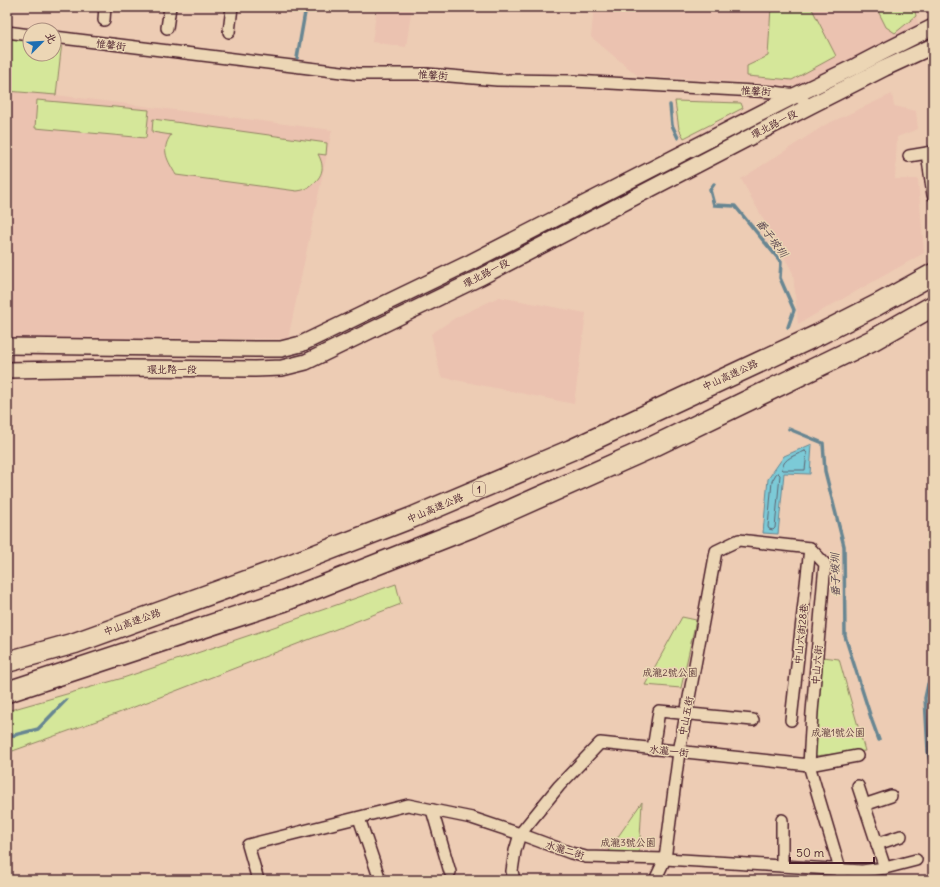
<svg xmlns="http://www.w3.org/2000/svg" width="940" height="887" font-family="Delius,'LXGW WenKai TC',sans-serif">
	<style>
		.built { fill: #ebc2b0 }
		.green { fill: #d5e79a; stroke: #908362 }
		.water { fill: #7bcad7; stroke: #678692 }
		.lines { fill: none; stroke-linecap: round; stroke-linejoin: round }
		.shore { stroke: #5e6370; stroke-width: 1 }
		.stream { stroke: #678692; stroke-width: 3.5 }
		.street-casing { stroke: #4a1f2b; stroke-width: 14 }
		.secondary-casing { stroke: #4a1f2b; stroke-width: 18 }
		.highway-casing { stroke: #4a1f2b; stroke-width: 23 }
		.street { stroke: #ecd6b5; stroke-width: 11 }
		.secondary { stroke: #ecd6b5; stroke-width: 15 }
		.highway { stroke: #ecd6b5; stroke-width: 20 }
		.labels { text-anchor: middle; dominant-baseline: central; stroke-width: 3; stroke-linejoin: round; paint-order: stroke }
		.shield { fill: #ecd6b5; stroke: #7b5654; stroke-width: 1 }
		.shield-label { font-size: 9px; font-weight: bold; fill: #4a1f2b }
		.street-label { font-size: 10px; fill: #4a1f2b; stroke: #ecd6b5 }
		.park-label { font-size: 10px; fill: #5f3d3c; stroke: #ecd6b5 }
		.water-label { font-size: 11px; font-style: italic; fill: #54414d; stroke: #ecd6b5 }
	</style>
	<rect width="100%" height="100%" fill="#edccb4"/>
	<filter id="ink" filterUnits="userSpaceOnUse"><feTurbulence type="fractalNoise" baseFrequency=".025" numOctaves="2"/><feDisplacementMap in="SourceGraphic" scale="8" xChannelSelector="R" yChannelSelector="G"/><feConvolveMatrix kernelMatrix="1 2 1 2 8 2 1 2 1" color-interpolation-filters="sRGB"/></filter>
	<g filter="url(#ink)">
		<g class="built">
			<polygon points="377,7 412,7 406,47 372,42"/>
			<polygon points="594,7 914,7 920,32 807,86 638,76 591,37"/>
			<polygon points="7,91 56,95 332,130 288,339 7,338"/>
			<polygon points="892,94 894,106 916,111 918,129 897,137 895,179 918,179 924,253 798,324 793,273 741,179 825,125"/>
			<polygon points="499,297 586,313 574,404 441,377 431,334 455,318"/>
		</g>
		<g class="green">
			<polygon points="771,7 811,7 836,56 792,80 747,76 747,66 768,56"/>
			<polygon points="876,7 914,7 916,16 895,33 886,27"/>
			<polygon points="7,35 30,38 30,54 54,54 54,41 62,42 56,95 7,91"/>
			<polygon points="37,100 149,110 146,138 35,128"/>
			<polygon points="675,101 741,103 743,108 684,138 679,129"/>
			<path d="M 153,119 L 327,143 L 326,155 L 318,154 C 324,165 324,174 314,183 C 308,188 306,190 297,191 L 176,175 C 168,161 160,150 171,135 L 152,132 Z"/>
			<polygon points="396,584 401,604 116,714 7,753 7,711 123,678 268,629"/>
			<polygon points="682,617 696,620 681,688 645,685"/>
			<polygon points="823,657 839,659 865,751 814,756"/>
			<polygon points="642,802 639,855 606,854"/>
		</g>
		<polygon class="water" points="812,444 810,474 784,473 778,534 763,533 768,479 784,456"/>
		<g class="lines">
			<g class="shore">
				<path d="M 805,451 L 807,453 L 805,470 L 783,470 L 782,469 C 783,458 796,455 805,451 Z"/>
				<polygon points="778,473 780,475 775,528 773,530 769,529 768,527 772,481 776,474"/>
			</g>
			<g class="stream">
				<polyline points="297,58 306,7"/>
				<polyline points="670,105 672,125 678,138"/>
				<polyline points="714,184 710,190 714,205 735,206 781,262 780,278 794,310 788,327"/>
				<polyline points="789,429 823,443 825,471 844,546 845,636 872,721 879,740"/>
				<polyline points="933,675 928,684 925,698 928,751 933,779"/>
				<polyline points="7,737 38,729 66,700"/>
			</g>
			<defs>
				<g id="street">
					<polyline points="104,20 105,7"/>
					<polyline points="167,28 170,7"/>
					<polyline points="7,32 30,35"/>
					<polyline points="229,32 232,7"/>
					<polyline points="54,37 358,74 427,74 497,80 574,81 774,92 796,95 810,106"/>
					<polyline points="927,153 933,195"/>
					<polyline points="909,156 933,152"/>
					<polyline points="791,720 810,548"/>
					<polyline points="653,749 659,711 753,720"/>
					<polyline points="858,786 885,868"/>
					<polyline points="864,805 891,796"/>
					<polyline points="432,810 450,872"/>
					<polyline points="359,818 380,880"/>
					<polyline points="782,820 782,866"/>
					<polyline points="877,844 901,836"/>
					<polyline points="258,880 248,845 408,805 472,818 520,834 571,853 586,857 665,859 862,871 885,868 916,860"/>
					<polyline points="514,880 512,871 515,851 520,834 559,786 600,743 809,765 857,756"/>
					<polyline points="655,880 665,859 679,752 716,551 739,540 810,548 825,564 812,712 809,765 840,869 841,880"/>
				</g>
				<g id="secondary">
					<polyline points="7,346 256,349 281,349 301,344 471,262 796,95 856,66 879,54 933,27"/>
					<polyline points="7,370 126,368 255,369 282,368 306,362 479,278 810,106 885,68 933,46"/>
				</g>
				<g id="highway">
					<polyline points="7,662 75,643 274,571 411,518 571,450 820,334 877,305 933,274"/>
					<polyline points="7,692 284,601 477,525 648,449 873,340 933,306"/>
				</g>
			</defs>
			<use href="#street" class="street-casing"/>
			<use href="#secondary" class="secondary-casing"/>
			<use href="#highway" class="highway-casing"/>
			<use href="#street" class="street"/>
			<use href="#secondary" class="secondary"/>
			<use href="#highway" class="highway"/>
		</g>
	</g>
	<g class="labels">
		<rect class="shield" x="473" y="482" width="12" height="14" rx="3"/>
		<g class="shield-label">
			<text x="479" y="489">1</text>
		</g>
		<g class="street-label">
			<text transform="translate(111 45) rotate(7)">惟馨街</text>
			<text transform="translate(433 75) rotate(3)">惟馨街</text>
			<text transform="translate(756 91) rotate(3)">惟馨街</text>
			<text transform="translate(774 124) rotate(-27)">環北路一段</text>
			<text transform="translate(486 273) rotate(-27)">環北路一段</text>
			<text x="172" y="369">環北路一段</text>
			<text transform="translate(730 375) rotate(-25)">中山高速公路</text>
			<text transform="translate(435 508) rotate(-23)">中山高速公路</text>
			<text transform="translate(132 622) rotate(-20)">中山高速公路</text>
			<text transform="translate(801 634) rotate(-84)">中山六街28巷</text>
			<text transform="translate(817 665) rotate(-85)">中山六街</text>
			<text transform="translate(686 716) rotate(-79)">中山五街</text>
			<text transform="translate(669 751) rotate(6)">水瀧一街</text>
			<text transform="translate(565 850) rotate(17)">水瀧二街</text>
		</g>
		<g class="park-label">
			<text x="670" y="672">成瀧2號公園</text>
			<text x="838" y="732">成瀧1號公園</text>
			<text x="628" y="842">成瀧3號公園</text>
		</g>
		<g class="water-label">
			<text transform="translate(772 238) rotate(53)">番子坡圳</text>
			<text transform="translate(835 575) rotate(-91)">番子坡圳</text>
		</g>
	</g>
	<rect width="940" height="887" fill="none" stroke="#ecd6b5" stroke-width="24"/>
	<rect x="12" y="12" width="916" height="863" fill="none" stroke="#4a1f2b" stroke-width="1.5" filter="url(#ink)"/>
	<g transform="translate(42 42) rotate(66)"><circle r="19" fill="#ecd6b5" stroke="#ab8d7e"/>
	<path d="M0-3L7 15L0 10L-7 15Z" fill="#1f6fb2"/>
	<text y="-6" font-size="11" font-weight="bold" text-anchor="middle" fill="#4a1f2b">北</text>
	</g>
	<path d="M790 857v6h84v-6" fill="none" stroke="#4a1f2b" stroke-width="2"/>
	<text x="796" y="857" font-size="12" fill="#4a1f2b" stroke="#ecd6b5" stroke-width="3" paint-order="stroke">50 m</text>
</svg>
